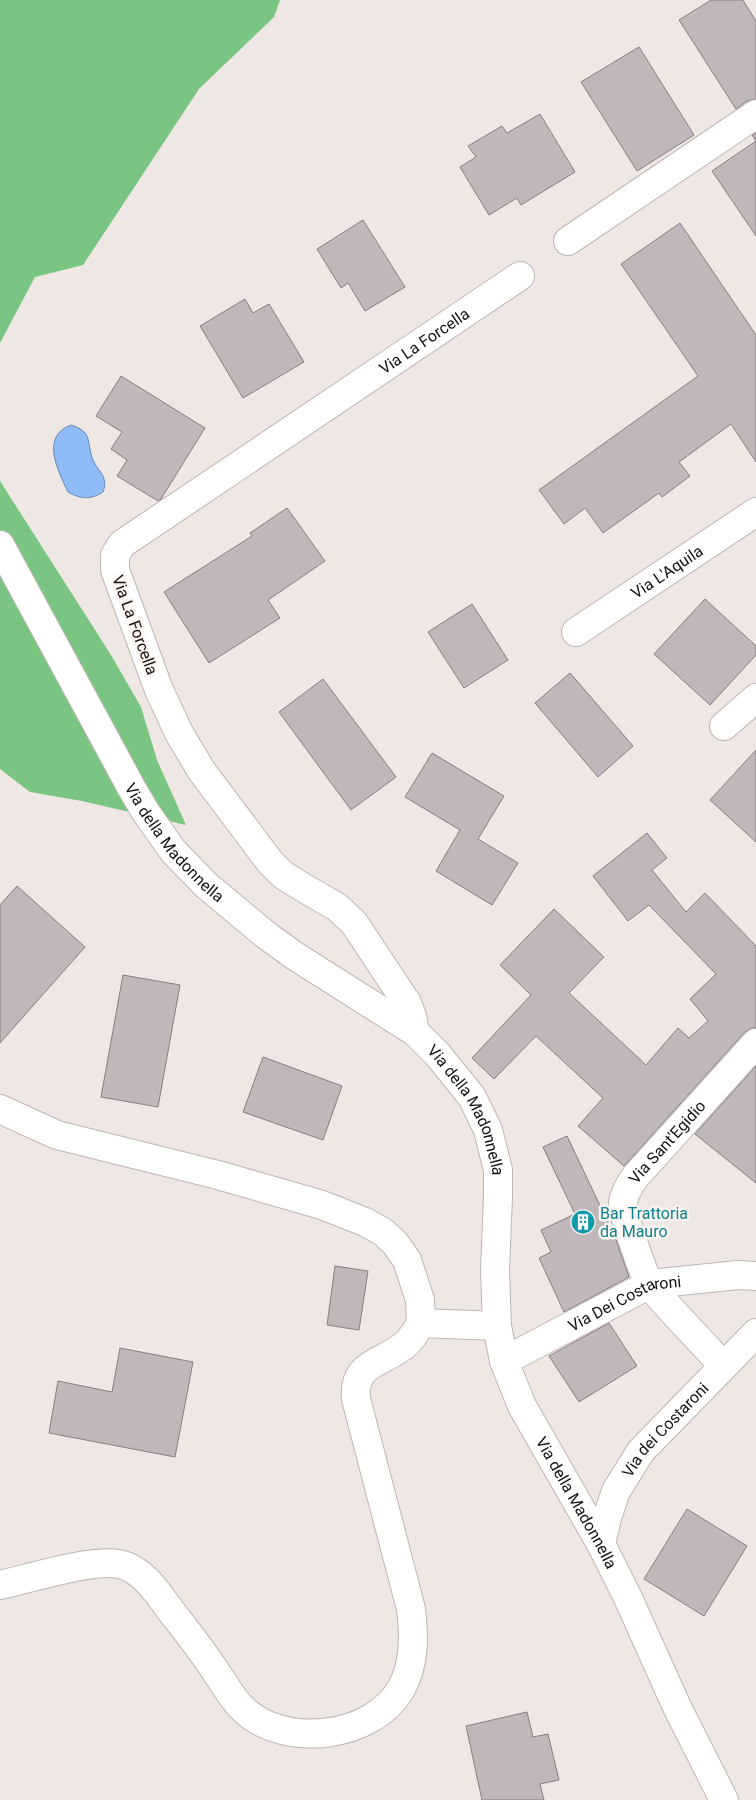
<svg xmlns="http://www.w3.org/2000/svg" width="756" height="1800" font-family="Roboto,sans-serif">
	<style>
		.forest { fill: #79c581 }
		.water { fill: #8fbcf8; stroke: #6a89b3 }
		.building { fill: #bfb7b9; stroke: #867f81 }
		.lines { fill: none; stroke-linecap: round; stroke-linejoin: round }
		.minor-casing { stroke: #bdb6b3; stroke-width: 30 }
		.tertiary-casing { stroke: #bdb6b3; stroke-width: 30 }
		.secondary-casing { stroke: #bdb6b3; stroke-width: 30 }
		.minor { stroke: #fff; stroke-width: 28 }
		.tertiary { stroke: #fff; stroke-width: 28 }
		.secondary { stroke: #fff; stroke-width: 28 }
		.labels { text-anchor: middle; dominant-baseline: central; stroke-width: 5; stroke-linejoin: round; paint-order: stroke }
		.street-label { font-size: 16px; fill: #151211; stroke: #fcf4f1 }
		.culture-label { font-size: 16px; fill: #0d838f; stroke: #fcf4f1; text-anchor: start }
	</style>
	<rect width="100%" height="100%" fill="#efe7e4"/>
	<g class="forest">
		<polygon points="0,0 280,0 274,17 199,89 83,265 35,277 0,343"/>
		<polygon points="0,481 111,655 141,707 157,760 186,825 82,801 30,792 0,769"/>
	</g>
	<path class="water" d="M 71,425 C 94,432 86,443 93,460 C 98,471 109,477 103,492 C 91,500 80,499 68,492 C 58,471 40,436 71,425 Z"/>
	<g class="building">
		<polygon points="711,0 743,0 756,21 756,99 747,101 736,109 679,20"/>
		<polygon points="639,47 694,135 637,171 581,82"/>
		<polygon points="540,114 575,172 521,205 517,198 489,215 460,167 476,157 468,146 502,126 507,133"/>
		<polygon points="756,133 756,236 712,171 756,141 752,135"/>
		<polygon points="363,220 405,287 365,311 348,283 341,288 317,249"/>
		<polygon points="680,223 756,335 756,462 731,424 679,462 690,476 662,497 659,493 603,533 585,508 564,524 539,490 698,376 621,264"/>
		<polygon points="245,299 253,313 269,304 304,362 243,398 200,326"/>
		<polygon points="121,376 205,428 161,499 158,501 117,476 127,460 111,449 122,432 96,416"/>
		<polygon points="287,508 325,561 268,600 280,618 209,663 164,592 252,536 250,533"/>
		<polygon points="705,599 756,646 756,655 710,705 654,654"/>
		<polygon points="472,604 508,660 464,688 428,632"/>
		<polygon points="570,673 633,746 598,777 535,703"/>
		<polygon points="323,679 396,777 351,810 279,712"/>
		<polygon points="756,750 756,842 710,800"/>
		<polygon points="432,753 504,796 478,839 518,863 492,905 436,871 460,830 405,797"/>
		<polygon points="647,833 667,858 652,870 686,912 705,893 756,946 756,1028 751,1028 744,1033 624,1166 578,1126 603,1098 536,1036 494,1079 472,1058 531,995 500,965 554,909 604,957 569,993 646,1065 678,1028 689,1038 708,1021 690,999 716,974 649,905 628,921 593,876"/>
		<polygon points="17,886 85,947 0,1043 0,905"/>
		<polygon points="123,975 180,985 158,1107 101,1097"/>
		<polygon points="263,1057 342,1086 323,1140 243,1112"/>
		<polygon points="756,1066 756,1183 695,1134"/>
		<polygon points="567,1136 615,1237 629,1277 564,1312 539,1258 551,1252 541,1230 575,1214 543,1147"/>
		<polygon points="335,1266 368,1271 359,1330 327,1325"/>
		<polygon points="609,1323 637,1366 579,1402 549,1356"/>
		<polygon points="120,1348 193,1362 175,1457 49,1433 58,1381 112,1392"/>
		<polygon points="687,1509 747,1546 704,1616 644,1579"/>
		<polygon points="527,1712 533,1737 548,1734 559,1780 540,1784 544,1800 482,1800 466,1726"/>
	</g>
	<g class="lines">
		<defs>
			<g id="minor">
				<polyline points="568,241 756,114"/>
				<path id="s1" d="M 576,632 L 756,512"/>
				<polyline points="724,726 756,698"/>
				<path id="s2" d="M 415,1032 L 412,1016 L 407,1003 L 354,923 L 337,907 L 304,888 L 283,875 L 270,862 L 201,770 L 179,733 L 159,690 L 115,570 L 115,555 L 122,544 L 520,276"/>
				<polyline points="0,1109 57,1135 218,1175 322,1205 365,1222 383,1232 395,1243 407,1260 420,1300 421,1323"/>
				<path id="s3" d="M 723,1366 C 700,1339 673,1314 651,1286 C 644,1277 623,1215 623,1203 C 624,1193 630,1184 636,1176 L 756,1043"/>
				<path d="M 0,1585 C 29,1579 101,1555 126,1566 C 149,1575 163,1602 178,1620 C 192,1638 206,1656 218,1675 C 226,1686 233,1700 243,1709 C 284,1749 374,1739 402,1687 C 415,1663 414,1635 411,1609 L 356,1399 C 352,1361 386,1363 407,1343 C 413,1337 417,1330 421,1323 L 497,1326"/>
			</g>
			<g id="tertiary">
				<path id="s4" d="M 504,1361 L 650,1284 L 738,1275 L 756,1276"/>
				<path id="s5" d="M 601,1544 L 607,1518 L 616,1491 L 641,1451 L 756,1333"/>
			</g>
			<g id="secondary">
				<path id="s6" d="M 0,545 L 131,787 L 145,811 L 173,851 L 206,885 L 266,935 L 295,956 L 415,1032 L 438,1055 L 472,1097 L 488,1130 L 498,1170 L 498,1197 L 495,1271 L 497,1326 L 504,1361 L 522,1406 L 601,1544 L 628,1598 L 677,1707 L 724,1800"/>
			</g>
		</defs>
		<use href="#minor" class="minor-casing"/>
		<use href="#tertiary" class="tertiary-casing"/>
		<use href="#secondary" class="secondary-casing"/>
		<use href="#minor" class="minor"/>
		<use href="#tertiary" class="tertiary"/>
		<use href="#secondary" class="secondary"/>
	</g>
	<defs>
		<symbol id="building-disc" viewBox="-11 -11 22 22"><circle r="9.5" fill="#0f9aa8" stroke="#fcf4f1"/><path d="M-4-6H4V6H1V3H-1V6H-4ZM-2.5-4.3h1.7v1.8h-1.7ZM.8-4.3h1.7v1.8H.8ZM-2.5-1h1.7V.8h-1.7ZM.8-1h1.7V.8H.8Z" fill="#fff"/></symbol>
	</defs>
	<g fill-rule="evenodd">
		<use href="#building-disc" x="569" y="1208" width="28" height="28"/>
	</g>
	<g class="labels">
		<g class="street-label">
			<text stroke="none"><textPath href="#s2" startOffset="956">Via La Forcella</textPath></text>
			<text stroke="none"><textPath href="#s1" startOffset="109">Via L'Aquila</textPath></text>
			<text transform="translate(135 625) rotate(70)">Via La Forcella</text>
			<text stroke="none"><textPath href="#s6" startOffset="346">Via della Madonnella</textPath></text>
			<text stroke="none"><textPath href="#s6" startOffset="751">Via della Madonnella</textPath></text>
			<text stroke="none"><textPath href="#s3" startOffset="272">Via Sant'Egidio</textPath></text>
			<text stroke="none"><textPath href="#s4" startOffset="135">Via Dei Costaroni</textPath></text>
			<text stroke="none"><textPath href="#s5" startOffset="134">Via dei Costaroni</textPath></text>
			<text stroke="none"><textPath href="#s6" startOffset="1171">Via della Madonnella</textPath></text>
		</g>
		<g class="culture-label">
			<text x="600" y="1213">Bar Trattoria<tspan x="600" dy="18">da Mauro</tspan></text>
		</g>
	</g>
</svg>
